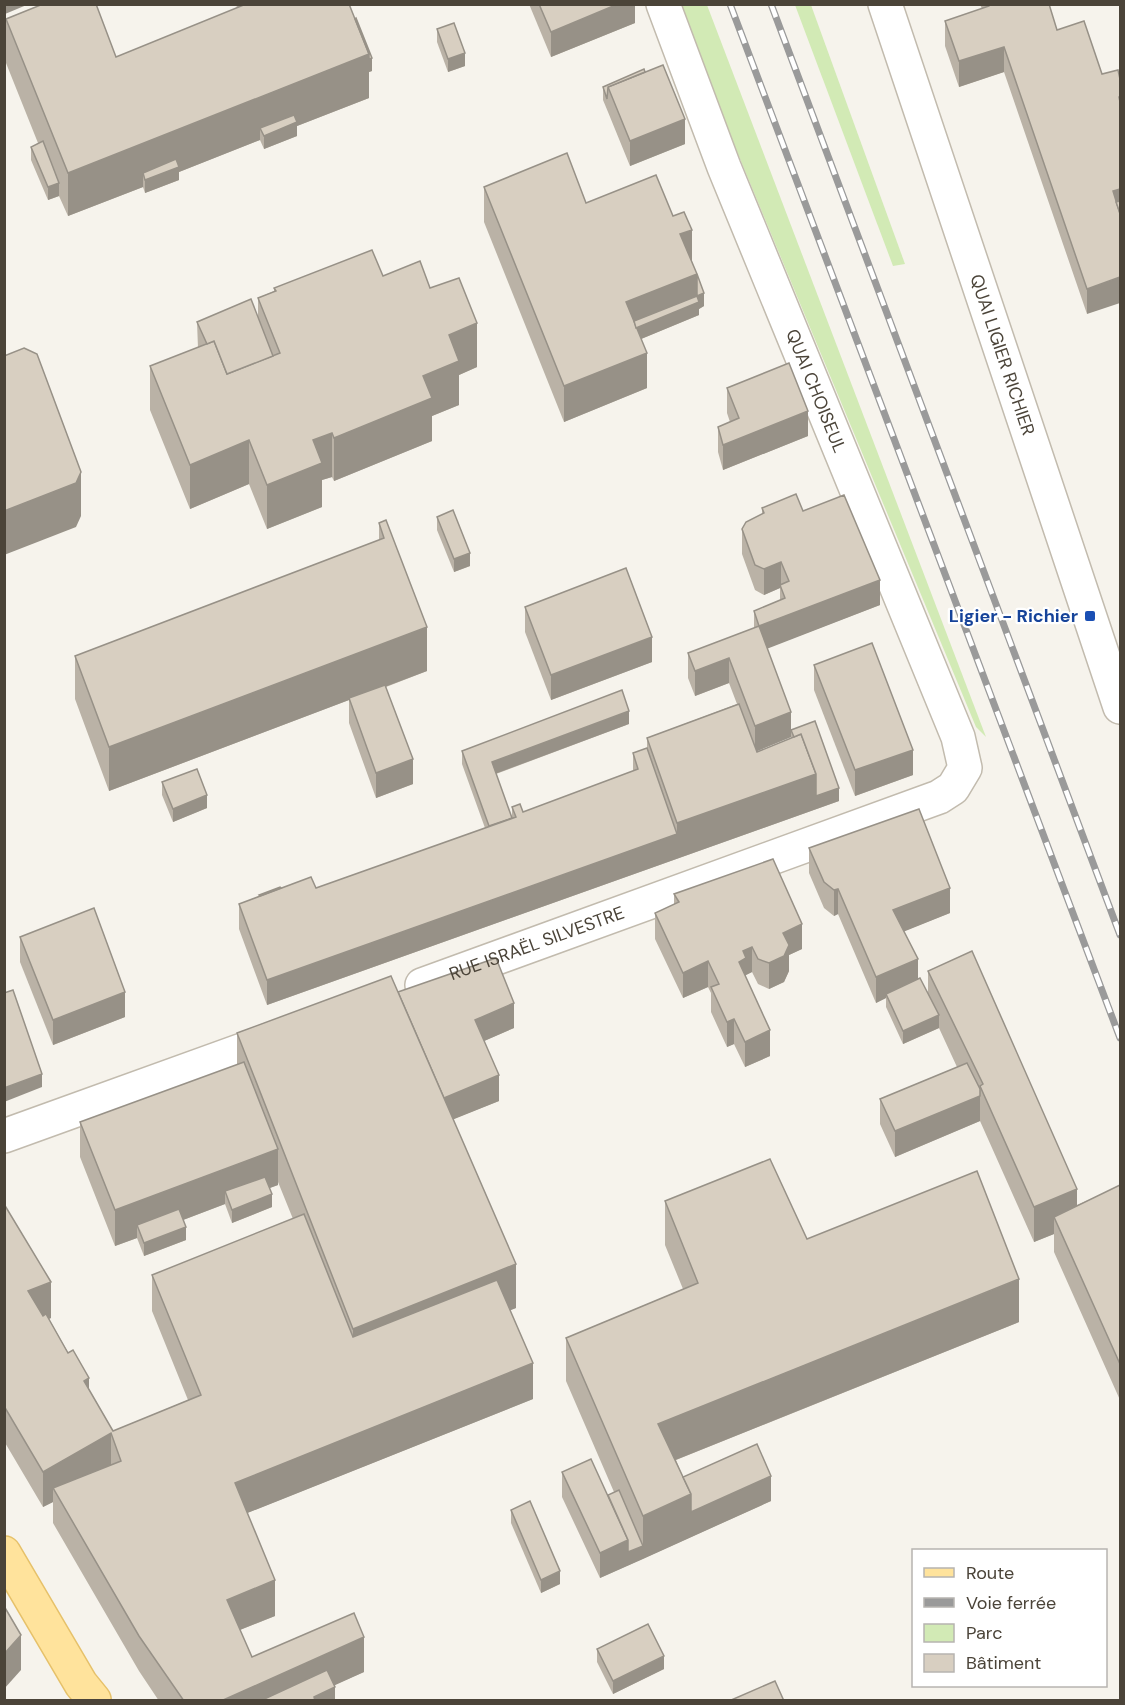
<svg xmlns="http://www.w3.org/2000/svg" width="1125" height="1705" font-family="'DM Sans',sans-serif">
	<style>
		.green { fill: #d2eab5 }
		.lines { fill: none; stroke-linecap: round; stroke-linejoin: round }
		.minor-casing { stroke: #c2bbae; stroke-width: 36 }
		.major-casing { stroke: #e6c16a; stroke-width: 36 }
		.minor { stroke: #fff; stroke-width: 33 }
		.major { stroke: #ffe39c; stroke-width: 33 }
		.rail-casing { stroke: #9a9a9a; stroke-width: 7 }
		.rail { stroke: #fff; stroke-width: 4.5; stroke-dasharray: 14; stroke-linecap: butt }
		.wall { fill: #bab2a6 }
		.shaded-wall { fill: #979187 }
		.building { fill: #d8cfc1; stroke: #979187; stroke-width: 1.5 }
		.transit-dot { fill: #1a4fb4; stroke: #fff; stroke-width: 2 }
		.labels { text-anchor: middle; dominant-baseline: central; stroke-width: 4.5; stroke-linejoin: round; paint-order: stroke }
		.street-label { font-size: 18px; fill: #4b4439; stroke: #fff }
		.transit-label { font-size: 18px; font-weight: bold; fill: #164399; stroke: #fff; text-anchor: end }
	</style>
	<rect width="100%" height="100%" fill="#f6f3ec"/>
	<g class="green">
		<polygon points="676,5 707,5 986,737 976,727"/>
		<polygon points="795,5 811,5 905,264 893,266"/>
	</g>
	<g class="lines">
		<defs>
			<g id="minor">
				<path id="s1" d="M 885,4 L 1120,707"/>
				<path id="s2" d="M 422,985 L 939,797 L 953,788 L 965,768 L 958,737 L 724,167 L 663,4"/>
				<polyline points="4,1136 281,1036"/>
			</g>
			<polyline id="major" points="4,1553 81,1684 94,1700"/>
		</defs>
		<use href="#minor" class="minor-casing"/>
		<use href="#major" class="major-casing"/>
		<use href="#minor" class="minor"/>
		<use href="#major" class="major"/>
		<defs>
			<g id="rail">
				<polyline points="730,4 1120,1038"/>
				<polyline points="771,4 1120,935"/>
			</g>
		</defs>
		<use href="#rail" class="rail-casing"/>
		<use href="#rail" class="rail"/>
	</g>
	<g class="wall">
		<polygon points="236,4 349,4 372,71 369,72 369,98 297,126 297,136 264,149 260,140 179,172 179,180 145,193 143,187 68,216 59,196 48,200 31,160 31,147 38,143 6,63 6,19 116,57 237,8"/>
		<polygon points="529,4 635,4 635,23 551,57"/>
		<polygon points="980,4 1049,4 1057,30 1102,74 1087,314 1004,72 959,87 945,46 945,21 982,9"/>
		<polygon points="437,29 465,66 448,72 437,42"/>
		<polygon points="644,69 685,144 630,166 608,112 603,100 603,87"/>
		<polygon points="484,187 673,216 692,262 704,306 699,309 699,315 641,339 647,388 564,422 484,222"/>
		<polygon points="383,276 430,288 477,367 459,375 459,405 432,416 432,441 334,481 332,477 322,480 322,507 267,529 249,484 190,509 150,410 150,366 198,348 197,322 258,316 258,298 274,291 274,288"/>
		<polygon points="727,388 808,436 723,470 718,452 718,427 730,422 727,413"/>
		<polygon points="762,508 803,511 880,605 767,648 791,737 757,751 757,752 791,738 791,730 839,801 267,1005 239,929 239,904 281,888 316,888 485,828 462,764 462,751 629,724 496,774 512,818 512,807 523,812 633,771 633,753 647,748 647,738 737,704 729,683 695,696 688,678 688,653 754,628 754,611 780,600 780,588 764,595 755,590 742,554 742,529 762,514"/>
		<polygon points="437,517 470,566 454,572 437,530"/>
		<polygon points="386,520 427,671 386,687 413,784 376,798 349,723 349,700 109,791 75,699 75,656 379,540 379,523"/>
		<polygon points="525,607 652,662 551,700 525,632"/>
		<polygon points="814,665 913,775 855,796 814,690"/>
		<polygon points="162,782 207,808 173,822 162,795"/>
		<polygon points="809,848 950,913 904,931 918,979 928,993 928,971 1077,1205 1120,1186 1120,1400 1054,1252 1054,1234 1034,1242 980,1121 895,1157 880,1124 880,1099 957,1067 939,1028 903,1044 886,1007 886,998 876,1003 838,914 834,916 824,908 809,873"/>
		<polygon points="674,894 802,949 789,955 789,971 784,982 769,989 758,984 752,972 746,975 746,979 770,1056 745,1067 734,1044 727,1047 711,1012 711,993 708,987 683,998 655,939 655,913 674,905"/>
		<polygon points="20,937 125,1017 53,1045 20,962"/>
		<polygon points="398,992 514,1028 484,1041 499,1101 453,1119 516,1308 510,1310 533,1399 247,1513 275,1616 240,1630 252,1657 364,1672 334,1685 335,1701 159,1701 139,1671 53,1523 53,1502 43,1507 4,1441 4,1204 51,1318 49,1319 113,1431 188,1400 152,1311 152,1275 293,1219 278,1182 278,1185 269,1188 272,1207 232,1223 225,1204 183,1220 186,1240 144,1256 137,1238 115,1246 80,1157 80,1122 237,1065 237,1033"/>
		<polygon points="665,1201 807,1239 1019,1322 676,1460 683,1477 771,1501 600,1578 562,1497 562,1472 608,1495 614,1492 566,1381 566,1338 683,1289 665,1245"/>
		<polygon points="511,1510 560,1584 541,1593 511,1523"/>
		<polygon points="597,1649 664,1669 613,1694 597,1662"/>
	</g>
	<g class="shaded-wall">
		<polygon points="5,4 29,4 5,14"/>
		<polygon points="618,4 635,4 635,23 551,57 551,32"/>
		<polygon points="1004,47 1004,72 959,87 959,61"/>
		<polygon points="465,53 465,66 448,72 448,59"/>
		<polygon points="369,54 372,58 372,71 369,72 369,98 297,126 297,136 264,149 264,136 260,128 260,140 179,172 179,180 145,193 145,180 143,173 143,187 68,216 68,173"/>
		<polygon points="685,119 685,144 630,166 630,141"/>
		<polygon points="59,183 59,196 48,200 48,187"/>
		<polygon points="1120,189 1120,226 1113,191"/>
		<polygon points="692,230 692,265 680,234"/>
		<polygon points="697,274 704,293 704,306 699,309 699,315 629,344 626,302"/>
		<polygon points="1120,277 1120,303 1087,314 1087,289"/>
		<polygon points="477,323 477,367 459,375 459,405 432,416 432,441 334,481 334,438 423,376 449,335"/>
		<polygon points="647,353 647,388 564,422 564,386"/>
		<polygon points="808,411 808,436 723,470 723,445"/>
		<polygon points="332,433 332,477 322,480 322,507 267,529 267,485 313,440"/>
		<polygon points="249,440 249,484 190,509 190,465"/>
		<polygon points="81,472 81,516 76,527 4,555 4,511"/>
		<polygon points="470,553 470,566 454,572 454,559"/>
		<polygon points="781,562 781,587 780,585 780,588 764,595 764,569"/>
		<polygon points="880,580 880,605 759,652 759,626"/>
		<polygon points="427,627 427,671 350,700 349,698 349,700 109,791 109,747"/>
		<polygon points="652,637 652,662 551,700 551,675"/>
		<polygon points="729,658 729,683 695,696 695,671"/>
		<polygon points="629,711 629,724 492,775 492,762"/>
		<polygon points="791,712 791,737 755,752 755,726"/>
		<polygon points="913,750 913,775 855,796 855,770"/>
		<polygon points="413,759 413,784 376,798 376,773"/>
		<polygon points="816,774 839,788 839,801 267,1005 267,980 677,834 677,823"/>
		<polygon points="207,795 207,808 173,822 173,809"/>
		<polygon points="950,888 950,913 893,936 893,910"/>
		<polygon points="838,889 838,914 834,916 834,890"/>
		<polygon points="802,924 802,949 789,955 789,971 784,982 769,989 769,963 783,933"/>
		<polygon points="752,947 752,972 746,975 746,983 739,962 743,951"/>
		<polygon points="918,959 918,984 886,994 886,998 876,1003 876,977"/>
		<polygon points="708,961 708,987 683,998 683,973"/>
		<polygon points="125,992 125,1017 53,1045 53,1020"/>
		<polygon points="514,1003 514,1028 475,1045 475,1020"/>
		<polygon points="939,1015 939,1028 903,1044 903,1031"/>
		<polygon points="734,1019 734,1044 727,1047 727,1022"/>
		<polygon points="770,1030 770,1056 745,1067 745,1042"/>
		<polygon points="42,1074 42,1087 4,1102 4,1088"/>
		<polygon points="499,1075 499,1101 437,1126 437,1101"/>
		<polygon points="980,1096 980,1121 895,1157 895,1131"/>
		<polygon points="278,1149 278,1185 230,1203 225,1191 225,1204 141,1236 137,1225 137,1238 115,1246 115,1210"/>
		<polygon points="1077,1189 1077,1224 1054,1217 1054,1234 1034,1242 1034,1207"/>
		<polygon points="272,1194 272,1207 232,1223 232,1210"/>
		<polygon points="186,1227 186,1240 144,1256 144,1243"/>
		<polygon points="516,1264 516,1308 353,1372 353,1329"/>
		<polygon points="1019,1279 1019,1322 658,1467 658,1424"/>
		<polygon points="51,1282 51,1318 28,1326 28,1291"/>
		<polygon points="533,1363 533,1399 235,1518 235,1483"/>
		<polygon points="89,1378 89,1413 84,1381"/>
		<polygon points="111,1433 111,1468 53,1488 53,1502 43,1507 43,1472"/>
		<polygon points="771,1476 771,1501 643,1559 643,1516 691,1494"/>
		<polygon points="628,1540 643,1546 643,1559 600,1578 600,1553"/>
		<polygon points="560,1571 560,1584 541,1593 541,1580"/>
		<polygon points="275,1580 275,1616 227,1635 227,1600"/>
		<polygon points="21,1635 21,1670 4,1689 4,1654"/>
		<polygon points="364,1637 364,1672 300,1701 221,1701"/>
		<polygon points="664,1656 664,1669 613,1694 613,1681"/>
		<polygon points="335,1687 335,1701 314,1701 314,1697"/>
	</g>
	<g class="building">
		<polygon points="43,4 96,4 116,57 246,4 349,4 369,54 68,173 6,19"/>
		<polygon points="539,4 618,4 551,32"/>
		<polygon points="989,4 1049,4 1057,30 1084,21 1102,74 1118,70 1120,79 1120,96 1119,97 1120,102 1120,189 1113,191 1120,214 1120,277 1087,289 1004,47 959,61 945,21 989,6"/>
		<polygon points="356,18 372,58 369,59 369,54 355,19"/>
		<polygon points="454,23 465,53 448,59 437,29"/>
		<polygon points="663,65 685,119 630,141 608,87"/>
		<polygon points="644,69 645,72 608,87 607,99 603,87"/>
		<polygon points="294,115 297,122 264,136 260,128"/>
		<polygon points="43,141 59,183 48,187 31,147"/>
		<polygon points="567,153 586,203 656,175 673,216 684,212 692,230 680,234 697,274 626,302 647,353 564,386 484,187"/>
		<polygon points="176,159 179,167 145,180 143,173"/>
		<polygon points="1120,201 1120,213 1116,202"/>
		<polygon points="372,250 383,276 420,261 430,288 459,278 477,323 449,335 459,361 423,376 432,398 334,438 332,433 313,440 322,463 267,485 249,440 190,465 150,366 214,341 227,374 280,353 258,298 276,291 274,288"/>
		<polygon points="697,274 704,293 697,296"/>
		<polygon points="697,296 699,302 636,328 634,321"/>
		<polygon points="251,299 273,356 227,374 214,341 207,344 197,322"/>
		<polygon points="24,348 37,354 81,472 76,483 4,511 4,356"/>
		<polygon points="789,363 808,411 723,445 718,427 739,418 727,388"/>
		<polygon points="796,494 803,511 844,495 880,580 759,626 754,611 785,598 780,585 789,581 781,562 764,569 755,565 742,529 746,522 764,513 762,508"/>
		<polygon points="453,510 470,553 454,559 437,517"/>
		<polygon points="386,520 427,627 109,747 75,656 384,538 379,523"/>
		<polygon points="626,568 652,637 551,675 525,607"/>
		<polygon points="759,626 791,712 755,726 729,658 695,671 688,653"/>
		<polygon points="872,643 913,750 855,770 814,665"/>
		<polygon points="385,685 413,759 376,773 349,698"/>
		<polygon points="622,690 629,711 492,762 512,818 489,826 462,751"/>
		<polygon points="739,704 757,752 801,734 816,774 677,823 647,738"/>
		<polygon points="815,721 839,788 816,796 816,774 801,734 794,737 791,730"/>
		<polygon points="647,748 677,834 267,980 239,904 311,877 316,888 516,817 512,807 520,804 523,812 638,769 633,753"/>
		<polygon points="197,769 207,795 173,809 162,782"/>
		<polygon points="919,809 950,888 893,910 918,959 876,977 838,889 834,890 824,882 809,848"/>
		<polygon points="773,859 802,924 783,933 789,945 784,956 769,963 758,959 752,947 743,951 746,958 739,962 770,1030 745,1042 734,1019 727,1022 711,987 719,984 708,961 683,973 655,913 679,902 674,894"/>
		<polygon points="280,887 281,888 260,896 259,895"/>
		<polygon points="94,908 125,992 53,1020 20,937"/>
		<polygon points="972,951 1077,1189 1034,1207 980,1086 983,1084 928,971"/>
		<polygon points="496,958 514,1003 475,1020 499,1075 444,1098 398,992"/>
		<polygon points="391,976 516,1264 353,1329 237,1033"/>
		<polygon points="920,978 939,1015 903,1031 886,994"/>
		<polygon points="13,990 42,1074 4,1088 4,993"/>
		<polygon points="244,1062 278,1149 115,1210 80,1122"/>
		<polygon points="967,1063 980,1089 980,1096 895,1131 880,1099"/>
		<polygon points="770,1159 807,1239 977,1171 1019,1279 658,1424 691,1494 643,1516 566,1338 698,1283 665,1201"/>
		<polygon points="265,1177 272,1194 232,1210 225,1191"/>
		<polygon points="1120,1185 1120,1364 1054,1217"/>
		<polygon points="4,1204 51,1282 28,1291 43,1316 46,1314 68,1353 73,1350 89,1378 84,1381 113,1431 201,1395 152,1275 304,1214 353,1337 497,1280 533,1363 235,1483 275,1580 227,1600 252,1657 354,1613 364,1637 221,1701 184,1701 139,1636 53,1488 121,1461 111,1433 43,1472 4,1406"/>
		<polygon points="179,1209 186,1227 144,1243 137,1225"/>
		<polygon points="757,1444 771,1476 691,1512 691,1494 683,1477"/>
		<polygon points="591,1459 628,1540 600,1553 562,1472"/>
		<polygon points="619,1490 643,1546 628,1552 628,1540 608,1495"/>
		<polygon points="530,1501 560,1571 541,1580 511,1510"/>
		<polygon points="4,1606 21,1635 4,1654"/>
		<polygon points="648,1624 664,1656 613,1681 597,1649"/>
		<polygon points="327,1670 335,1687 314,1697 315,1701 260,1701"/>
		<polygon points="775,1681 784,1701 729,1701"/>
	</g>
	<rect class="transit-dot" x="1084" y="610" width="12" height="12" rx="3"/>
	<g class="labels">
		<g class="street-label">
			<text stroke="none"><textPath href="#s1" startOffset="370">QUAI LIGIER RICHIER</textPath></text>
			<text transform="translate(816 391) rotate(68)">QUAI CHOISEUL</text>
			<text stroke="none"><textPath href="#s2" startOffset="122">RUE ISRAËL SILVESTRE</textPath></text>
		</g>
		<g class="transit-label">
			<text x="1078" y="616">Ligier - Richier</text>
		</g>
	</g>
	<rect width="1125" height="1705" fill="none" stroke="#4b4439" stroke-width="12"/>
	<rect x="912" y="1549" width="195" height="138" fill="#ffffff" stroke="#b7b4b0" stroke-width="1.5"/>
	<rect x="924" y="1568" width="30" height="9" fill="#ffe39c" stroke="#b7b4b0" stroke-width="1.5"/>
	<text x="966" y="1579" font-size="18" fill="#4b4439">Route</text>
	<rect x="924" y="1598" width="30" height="9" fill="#9a9a9a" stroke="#b7b4b0" stroke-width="1.5"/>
	<text x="966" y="1609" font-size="18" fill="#4b4439">Voie ferrée</text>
	<rect x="924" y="1624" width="30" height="18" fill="#d2eab5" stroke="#b7b4b0" stroke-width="1.5"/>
	<text x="966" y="1639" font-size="18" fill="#4b4439">Parc</text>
	<rect x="924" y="1654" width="30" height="18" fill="#d8cfc1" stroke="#b7b4b0" stroke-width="1.5"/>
	<text x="966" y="1669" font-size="18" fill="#4b4439">Bâtiment</text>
</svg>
